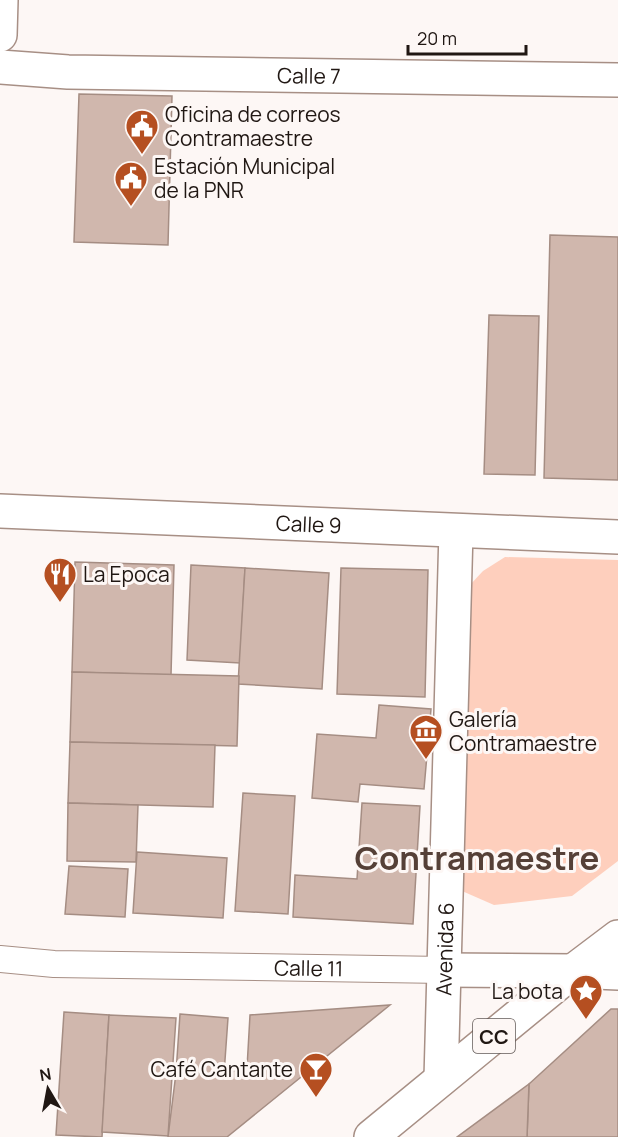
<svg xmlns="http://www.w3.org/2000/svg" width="618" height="1137" font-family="Manrope,sans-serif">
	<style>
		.green { fill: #fecfbd }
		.building { fill: #d0b7ad; stroke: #a58d83; stroke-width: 1.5 }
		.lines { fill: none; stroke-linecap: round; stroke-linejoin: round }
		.pedestrian-casing { stroke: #a78f85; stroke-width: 28 }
		.minor-casing { stroke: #a78f85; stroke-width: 36 }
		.tertiary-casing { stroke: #a78f85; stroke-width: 36 }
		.secondary-casing { stroke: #a78f85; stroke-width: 36 }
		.trunk-casing { stroke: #a78f85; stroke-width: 36 }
		.pedestrian { stroke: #fff; stroke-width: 26 }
		.minor { stroke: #fff; stroke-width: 33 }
		.tertiary { stroke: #fff; stroke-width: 33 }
		.secondary { stroke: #fff; stroke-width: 33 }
		.trunk { stroke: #fff; stroke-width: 33 }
		.labels { text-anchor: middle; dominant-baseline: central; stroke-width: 6; stroke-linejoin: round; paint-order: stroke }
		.shield { fill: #fdf7f5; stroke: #625a57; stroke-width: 1.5 }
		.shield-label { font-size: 20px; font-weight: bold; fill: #201713 }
		.street-label { font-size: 21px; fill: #201713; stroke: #fdf7f5 }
		.poi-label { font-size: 21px; fill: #201713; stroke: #fdf7f5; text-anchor: start }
		.town-label { font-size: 33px; font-weight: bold; fill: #554037; stroke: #fdf7f5 }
	</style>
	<rect width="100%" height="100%" fill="#fdf7f5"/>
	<polygon class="green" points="505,557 618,560 618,861 572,896 494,905 462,891 469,586 483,571"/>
	<g class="building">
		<polygon points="79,94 172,96 168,245 74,242"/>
		<polygon points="550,235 618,237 618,480 544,478"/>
		<polygon points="489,315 539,316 535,475 484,474"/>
		<polygon points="75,562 174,565 171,675 72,672"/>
		<polygon points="191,565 245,568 240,663 187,660"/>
		<polygon points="245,568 329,573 322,689 238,684"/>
		<polygon points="341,568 428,570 425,697 337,694"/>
		<polygon points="72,672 239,676 237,746 70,742"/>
		<polygon points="379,705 431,709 424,789 360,784 358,802 312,798 317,734 376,738"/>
		<polygon points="70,742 215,745 213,807 68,803"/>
		<polygon points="243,793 295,796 288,914 235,911"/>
		<polygon points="68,803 138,805 136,862 67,861"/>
		<polygon points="362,803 420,806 413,924 293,917 295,875 357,879"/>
		<polygon points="137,852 227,858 223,918 133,913"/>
		<polygon points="69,866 128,869 125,917 65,914"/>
		<polygon points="390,1005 227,1137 168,1137 176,1073 224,1074 247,1068 250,1015"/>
		<polygon points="611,1009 618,1009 618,1137 527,1137 529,1084"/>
		<polygon points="64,1012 109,1015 102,1137 56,1135"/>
		<polygon points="180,1014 228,1018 224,1074 176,1073"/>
		<polygon points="109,1015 176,1018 168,1136 102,1132"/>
		<polygon points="529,1084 527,1137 457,1137"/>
	</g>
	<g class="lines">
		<defs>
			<g id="pedestrian">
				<path id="s1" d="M 0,959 L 54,964 L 444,970"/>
			</g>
			<g id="minor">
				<path id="s2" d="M 0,67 L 68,72 L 618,80"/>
				<polyline points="444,970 573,971 618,973"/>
				<path id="s3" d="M 441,1079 L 456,531"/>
			</g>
			<g id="tertiary">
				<path id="s4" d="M 0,511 L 618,537"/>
			</g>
			<polyline id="secondary" points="0,35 1,0"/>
			<polyline id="trunk" points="371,1137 573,971 618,937"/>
		</defs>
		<use href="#pedestrian" class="pedestrian-casing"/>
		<use href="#minor" class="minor-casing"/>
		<use href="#tertiary" class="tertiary-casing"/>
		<use href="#secondary" class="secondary-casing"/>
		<use href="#trunk" class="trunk-casing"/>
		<use href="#pedestrian" class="pedestrian"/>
		<use href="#minor" class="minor"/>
		<use href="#tertiary" class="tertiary"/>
		<use href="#secondary" class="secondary"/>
		<use href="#trunk" class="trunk"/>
	</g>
	<defs>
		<symbol id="civic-pin" viewBox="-11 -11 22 30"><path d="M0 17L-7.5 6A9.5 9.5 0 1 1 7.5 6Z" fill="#b54f21" stroke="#fdf7f5"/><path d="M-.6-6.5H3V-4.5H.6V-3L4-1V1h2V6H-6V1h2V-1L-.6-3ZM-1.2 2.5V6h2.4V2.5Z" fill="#fff"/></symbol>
		<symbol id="restaurant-pin" viewBox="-11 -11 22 30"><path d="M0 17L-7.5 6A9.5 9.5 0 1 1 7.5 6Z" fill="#b54f21" stroke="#fdf7f5"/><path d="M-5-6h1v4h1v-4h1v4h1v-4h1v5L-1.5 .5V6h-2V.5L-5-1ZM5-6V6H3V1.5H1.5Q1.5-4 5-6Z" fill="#fff"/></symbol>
		<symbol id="museum-pin" viewBox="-11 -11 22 30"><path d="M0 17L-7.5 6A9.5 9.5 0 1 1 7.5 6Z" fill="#b54f21" stroke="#fdf7f5"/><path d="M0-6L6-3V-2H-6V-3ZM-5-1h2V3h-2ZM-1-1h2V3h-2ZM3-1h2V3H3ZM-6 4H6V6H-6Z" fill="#fff"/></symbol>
		<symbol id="sight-pin" viewBox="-11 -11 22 30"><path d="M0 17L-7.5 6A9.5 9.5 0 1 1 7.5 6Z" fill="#b54f21" stroke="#fdf7f5"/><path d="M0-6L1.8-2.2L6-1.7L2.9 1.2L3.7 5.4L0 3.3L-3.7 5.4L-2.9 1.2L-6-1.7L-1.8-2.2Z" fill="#fff"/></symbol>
		<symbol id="bar-pin" viewBox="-11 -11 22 30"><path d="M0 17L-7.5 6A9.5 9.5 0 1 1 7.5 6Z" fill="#b54f21" stroke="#fdf7f5"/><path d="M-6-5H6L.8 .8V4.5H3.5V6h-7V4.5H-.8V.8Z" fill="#fff"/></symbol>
	</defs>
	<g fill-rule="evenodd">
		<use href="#civic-pin" x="123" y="107" width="38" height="52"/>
		<use href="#civic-pin" x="112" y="159" width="38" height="52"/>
		<use href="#restaurant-pin" x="41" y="555" width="38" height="52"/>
		<use href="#museum-pin" x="407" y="712" width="38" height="52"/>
		<use href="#sight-pin" x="567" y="972" width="38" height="52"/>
		<use href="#bar-pin" x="297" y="1050" width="38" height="52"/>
	</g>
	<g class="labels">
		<rect class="shield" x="473" y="1019" width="42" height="34" rx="4.5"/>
		<g class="shield-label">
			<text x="494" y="1036">CC</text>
		</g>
		<g class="street-label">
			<text stroke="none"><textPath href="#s2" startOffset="309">Calle 7</textPath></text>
			<text stroke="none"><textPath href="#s4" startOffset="309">Calle 9</textPath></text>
			<text stroke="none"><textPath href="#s3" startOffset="130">Avenida 6</textPath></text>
			<text stroke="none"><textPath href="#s1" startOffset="309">Calle 11</textPath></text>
		</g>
		<g class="poi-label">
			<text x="165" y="114">Oficina de correos<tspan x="165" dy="24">Contramaestre</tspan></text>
			<text x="154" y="166">Estación Municipal<tspan x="154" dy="24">de la PNR</tspan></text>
			<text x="83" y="574">La Epoca</text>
			<text x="449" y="719">Galería<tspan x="449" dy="24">Contramaestre</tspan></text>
			<text x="563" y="991" text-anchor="end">La bota</text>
			<text x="293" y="1069" text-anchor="end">Café Cantante</text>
		</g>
		<g class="town-label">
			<text x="477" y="857">Contramaestre</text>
		</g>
	</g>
	<g transform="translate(48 1089) rotate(350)" stroke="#fdf7f5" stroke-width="4.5" paint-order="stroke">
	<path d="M0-4.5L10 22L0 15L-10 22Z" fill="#201713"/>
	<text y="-9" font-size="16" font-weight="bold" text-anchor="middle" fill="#201713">N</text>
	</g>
	<path d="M408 45v9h118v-9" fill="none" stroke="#201713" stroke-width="3"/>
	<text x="417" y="45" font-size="18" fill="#201713" stroke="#fdf7f5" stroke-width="4.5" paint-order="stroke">20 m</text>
</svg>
